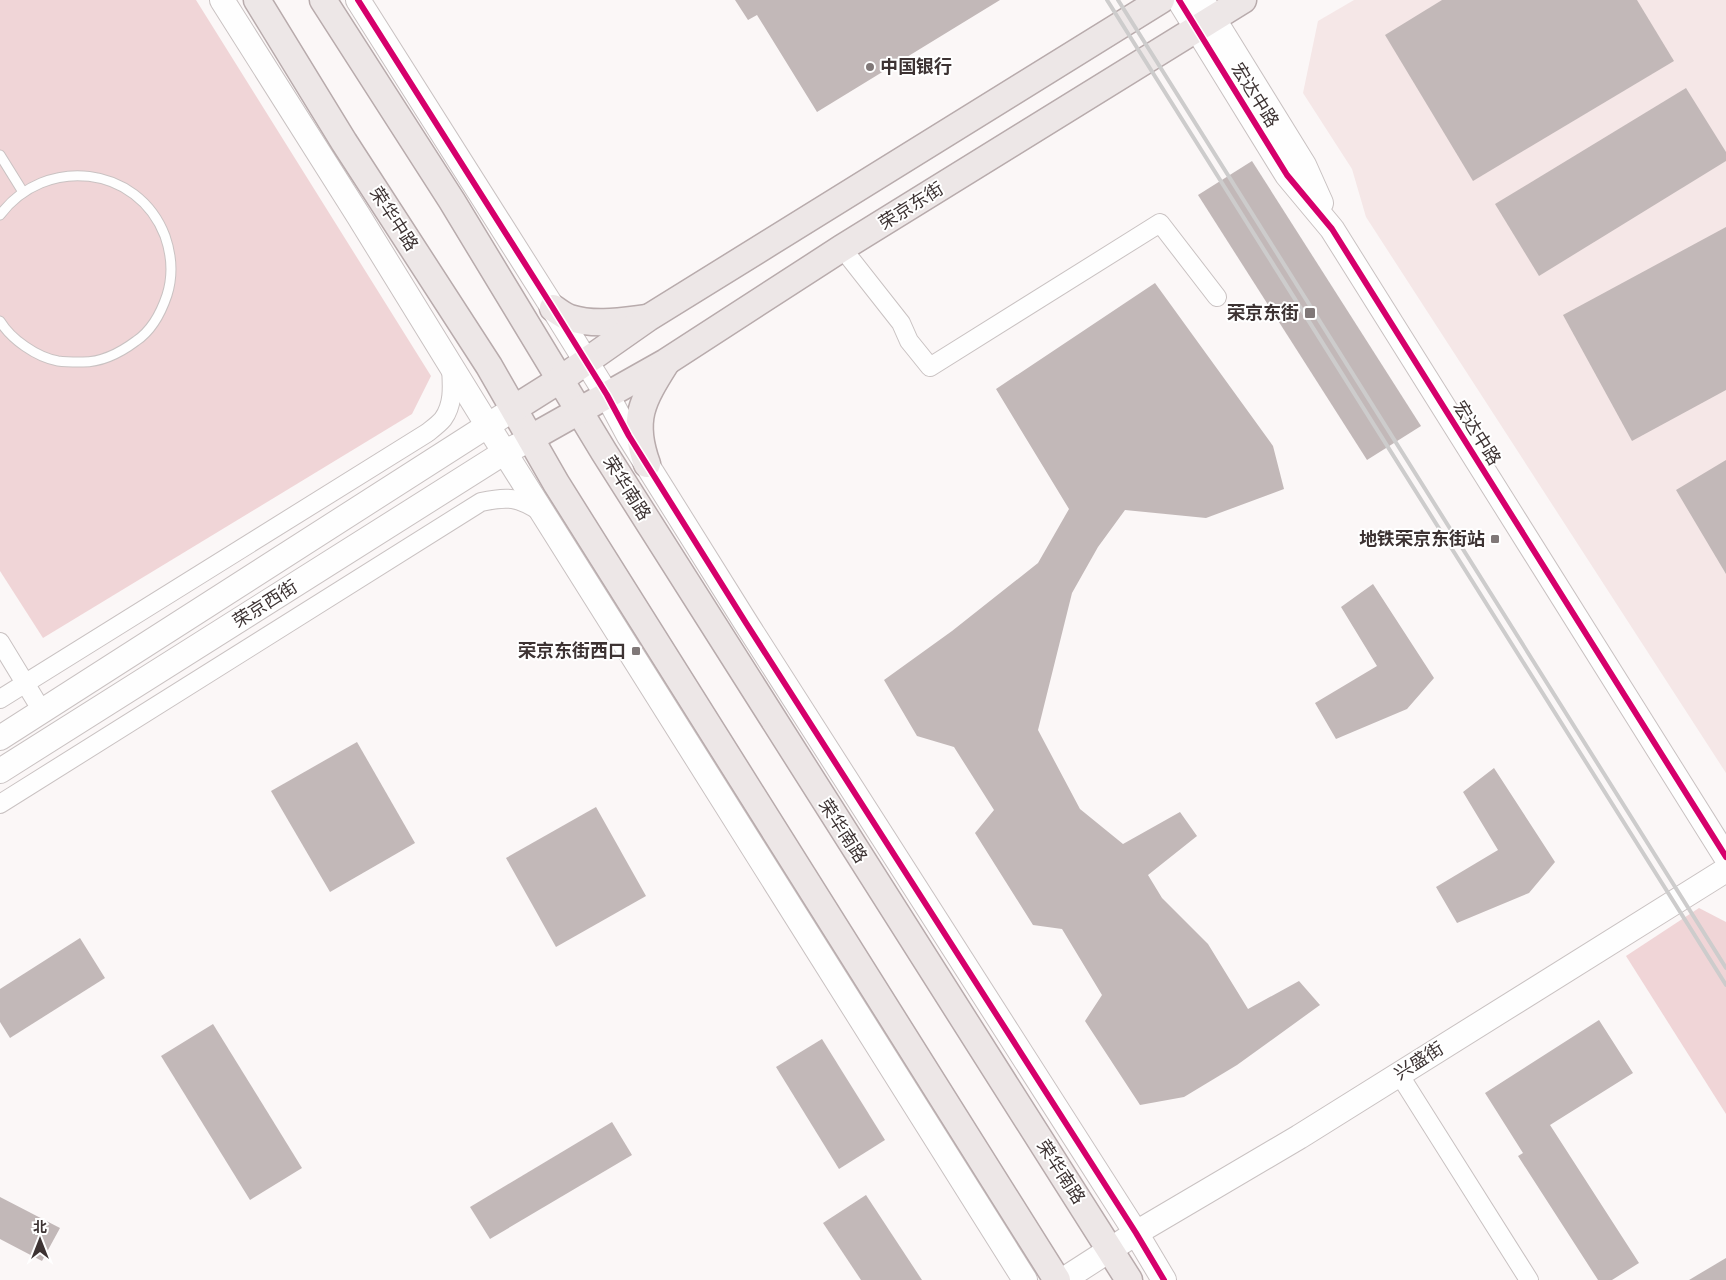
<svg xmlns="http://www.w3.org/2000/svg" width="1726" height="1280" font-family="Cabin,'Noto Sans SC',sans-serif">
	<style>
		.built { fill: #f5e7e7 }
		.green { fill: #f0d5d7 }
		.building { fill: #c2b8b8 }
		.lines { fill: none; stroke-linecap: round; stroke-linejoin: round }
		.lane-casing { stroke: #c9c2c2; stroke-width: 11 }
		.street-casing { stroke: #c9c2c2; stroke-width: 20 }
		.secondary-casing { stroke: #c9c2c2; stroke-width: 26 }
		.primary-casing { stroke: #b8abac; stroke-width: 29 }
		.lane { stroke: #fefefe; stroke-width: 9 }
		.street { stroke: #fefefe; stroke-width: 18 }
		.secondary { stroke: #fefefe; stroke-width: 24 }
		.primary { stroke: #ede7e7; stroke-width: 26 }
		.rail { stroke: #cdcccc; stroke-width: 4 }
		.cycleway-casing { stroke: #fff; stroke-width: 9 }
		.cycleway { stroke: #d6006c; stroke-width: 6 }
		.poi-dot { fill: #807878; stroke: #fff; stroke-width: 2 }
		.labels { text-anchor: middle; dominant-baseline: central; stroke-width: 4; stroke-linejoin: round; paint-order: stroke }
		.poi-label { font-size: 18px; font-weight: bold; fill: #3d3333; stroke: #fff; text-anchor: end }
		.street-label { font-size: 18px; fill: #3d3333; stroke: #fff }
	</style>
	<rect width="100%" height="100%" fill="#fbf7f7"/>
	<polygon class="built" points="1354,0 1726,0 1726,773 1366,217 1352,169 1303,93 1318,21"/>
	<g class="green">
		<polygon points="0,0 196,0 431,376 412,414 43,638 0,571"/>
		<polygon points="1699,908 1726,922 1726,1114 1626,956"/>
	</g>
	<g class="building">
		<polygon points="735,0 1000,0 817,112 757,15 748,20"/>
		<polygon points="1442,0 1637,0 1674,61 1473,181 1385,35"/>
		<polygon points="1686,88 1726,152 1726,161 1539,276 1495,204"/>
		<polygon points="1252,161 1421,426 1367,460 1198,195"/>
		<polygon points="1726,227 1726,390 1632,441 1563,315"/>
		<polygon points="1155,283 1273,446 1284,489 1206,518 1125,510 1098,547 1072,593 1038,730 1080,809 1123,844 1180,812 1197,836 1148,875 1162,898 1208,944 1248,1009 1299,981 1320,1005 1237,1065 1184,1097 1140,1105 1085,1021 1102,995 1062,929 1033,925 975,833 994,810 954,747 917,736 884,680 952,631 1038,563 1069,509 996,389"/>
		<polygon points="1726,460 1726,574 1676,490"/>
		<polygon points="1373,584 1434,678 1407,709 1336,739 1315,703 1377,666 1341,607"/>
		<polygon points="357,742 415,843 330,892 271,791"/>
		<polygon points="1494,768 1555,862 1529,893 1457,923 1436,887 1498,850 1463,792"/>
		<polygon points="596,807 646,896 556,947 506,858"/>
		<polygon points="80,938 105,978 10,1038 0,1022 0,989"/>
		<polygon points="1599,1020 1633,1073 1550,1125 1639,1263 1612,1280 1598,1280 1518,1156 1523,1153 1485,1093"/>
		<polygon points="213,1024 302,1168 250,1200 161,1056"/>
		<polygon points="822,1039 885,1140 839,1169 776,1067"/>
		<polygon points="612,1122 632,1155 490,1239 470,1207"/>
		<polygon points="866,1195 922,1280 861,1280 823,1223"/>
		<polygon points="0,1197 60,1228 42,1261 0,1239"/>
		<polygon points="1726,1258 1726,1280 1689,1280"/>
	</g>
	<g class="lines">
		<defs>
			<g id="lane">
				<polyline points="0,155 23,192"/>
				<path d="M 0,215 C 45,155 138,165 165,236 C 172,256 173,276 167,295 C 161,313 151,331 136,341 C 120,353 101,363 80,362 C 73,362 65,362 58,361 C 36,357 11,339 0,321"/>
			</g>
			<g id="street">
				<polyline points="842,248 901,323 909,341 930,367 1160,223 1217,297"/>
				<polyline points="0,642 42,711"/>
				<path d="M 0,699 L 427,433 C 432,429 439,424 443,419 C 454,404 452,385 451,367"/>
				<path d="M 0,804 L 481,502 C 508,496 518,497 541,512"/>
				<polyline points="1399,1074 1529,1280"/>
			</g>
			<g id="secondary">
				<polyline points="222,0 358,215 488,426 1025,1280"/>
				<polyline points="358,0 553,308 607,395 629,436 746,623 1136,1233 1164,1280"/>
				<polyline points="1179,0 1287,175 1332,229 1726,857"/>
				<polyline points="1202,0 1304,165 1321,203"/>
				<polyline points="0,738 515,408"/>
				<polyline points="0,771 505,452 519,445"/>
				<polyline points="1063,1280 1136,1233 1299,1137 1726,870"/>
			</g>
			<g id="primary">
				<polyline points="257,0 344,142 489,366 556,483 1057,1280"/>
				<polyline points="323,0 452,201 604,452 1129,1280"/>
				<path d="M 553,308 C 558,311 564,316 570,318 C 595,326 622,321 647,318"/>
				<polyline points="515,408 561,379 648,318 1161,0"/>
				<polyline points="531,438 666,362 842,248 1243,0"/>
				<path d="M 647,464 C 631,420 642,401 666,363"/>
			</g>
		</defs>
		<use href="#lane" class="lane-casing"/>
		<use href="#street" class="street-casing"/>
		<use href="#secondary" class="secondary-casing"/>
		<use href="#primary" class="primary-casing"/>
		<use href="#lane" class="lane"/>
		<use href="#street" class="street"/>
		<use href="#secondary" class="secondary"/>
		<use href="#primary" class="primary"/>
		<g class="rail">
			<polyline points="1107,0 1726,985"/>
			<polyline points="1118,0 1726,968"/>
		</g>
		<defs>
			<g id="cycleway">
				<polyline points="358,0 553,308 607,395 629,436 746,623 1136,1233 1164,1280"/>
				<polyline points="1179,0 1287,175 1332,229 1726,857"/>
			</g>
		</defs>
		<use href="#cycleway" class="cycleway-casing"/>
		<use href="#cycleway" class="cycleway"/>
	</g>
	<g class="poi-dot">
		<circle cx="870" cy="67" r="5"/>
		<rect x="1304" y="307" width="12" height="12" rx="2.5"/>
		<rect x="1490" y="534" width="10" height="10" rx="2.5"/>
		<rect x="631" y="646" width="10" height="10" rx="2.5"/>
	</g>
	<g class="labels">
		<g class="poi-label">
			<text x="880" y="67" text-anchor="start">中国银行</text>
			<text x="1299" y="313">荣京东街</text>
			<text x="1485" y="539">地铁荣京东街站</text>
			<text x="626" y="651">荣京东街西口</text>
		</g>
		<g class="street-label">
			<text transform="translate(1255 95) rotate(58)">宏达中路</text>
			<text transform="translate(911 206) rotate(-32)">荣京东街</text>
			<text transform="translate(394 219) rotate(57)">荣华中路</text>
			<text transform="translate(1477 433) rotate(58)">宏达中路</text>
			<text transform="translate(627 488) rotate(58)">荣华南路</text>
			<text transform="translate(265 604) rotate(-32)">荣京西街</text>
			<text transform="translate(843 831) rotate(57)">荣华南路</text>
			<text transform="translate(1419 1061) rotate(-32)">兴盛街</text>
			<text transform="translate(1061 1172) rotate(57)">荣华南路</text>
		</g>
	</g>
	<g transform="translate(40 1240)" stroke="#ffffff" stroke-width="4" paint-order="stroke">
	<path d="M0-4L9 19L0 12L-9 19Z" fill="#3d3333"/>
	<text y="-8" font-size="14" font-weight="bold" text-anchor="middle" fill="#3d3333">北</text>
	</g>
</svg>
